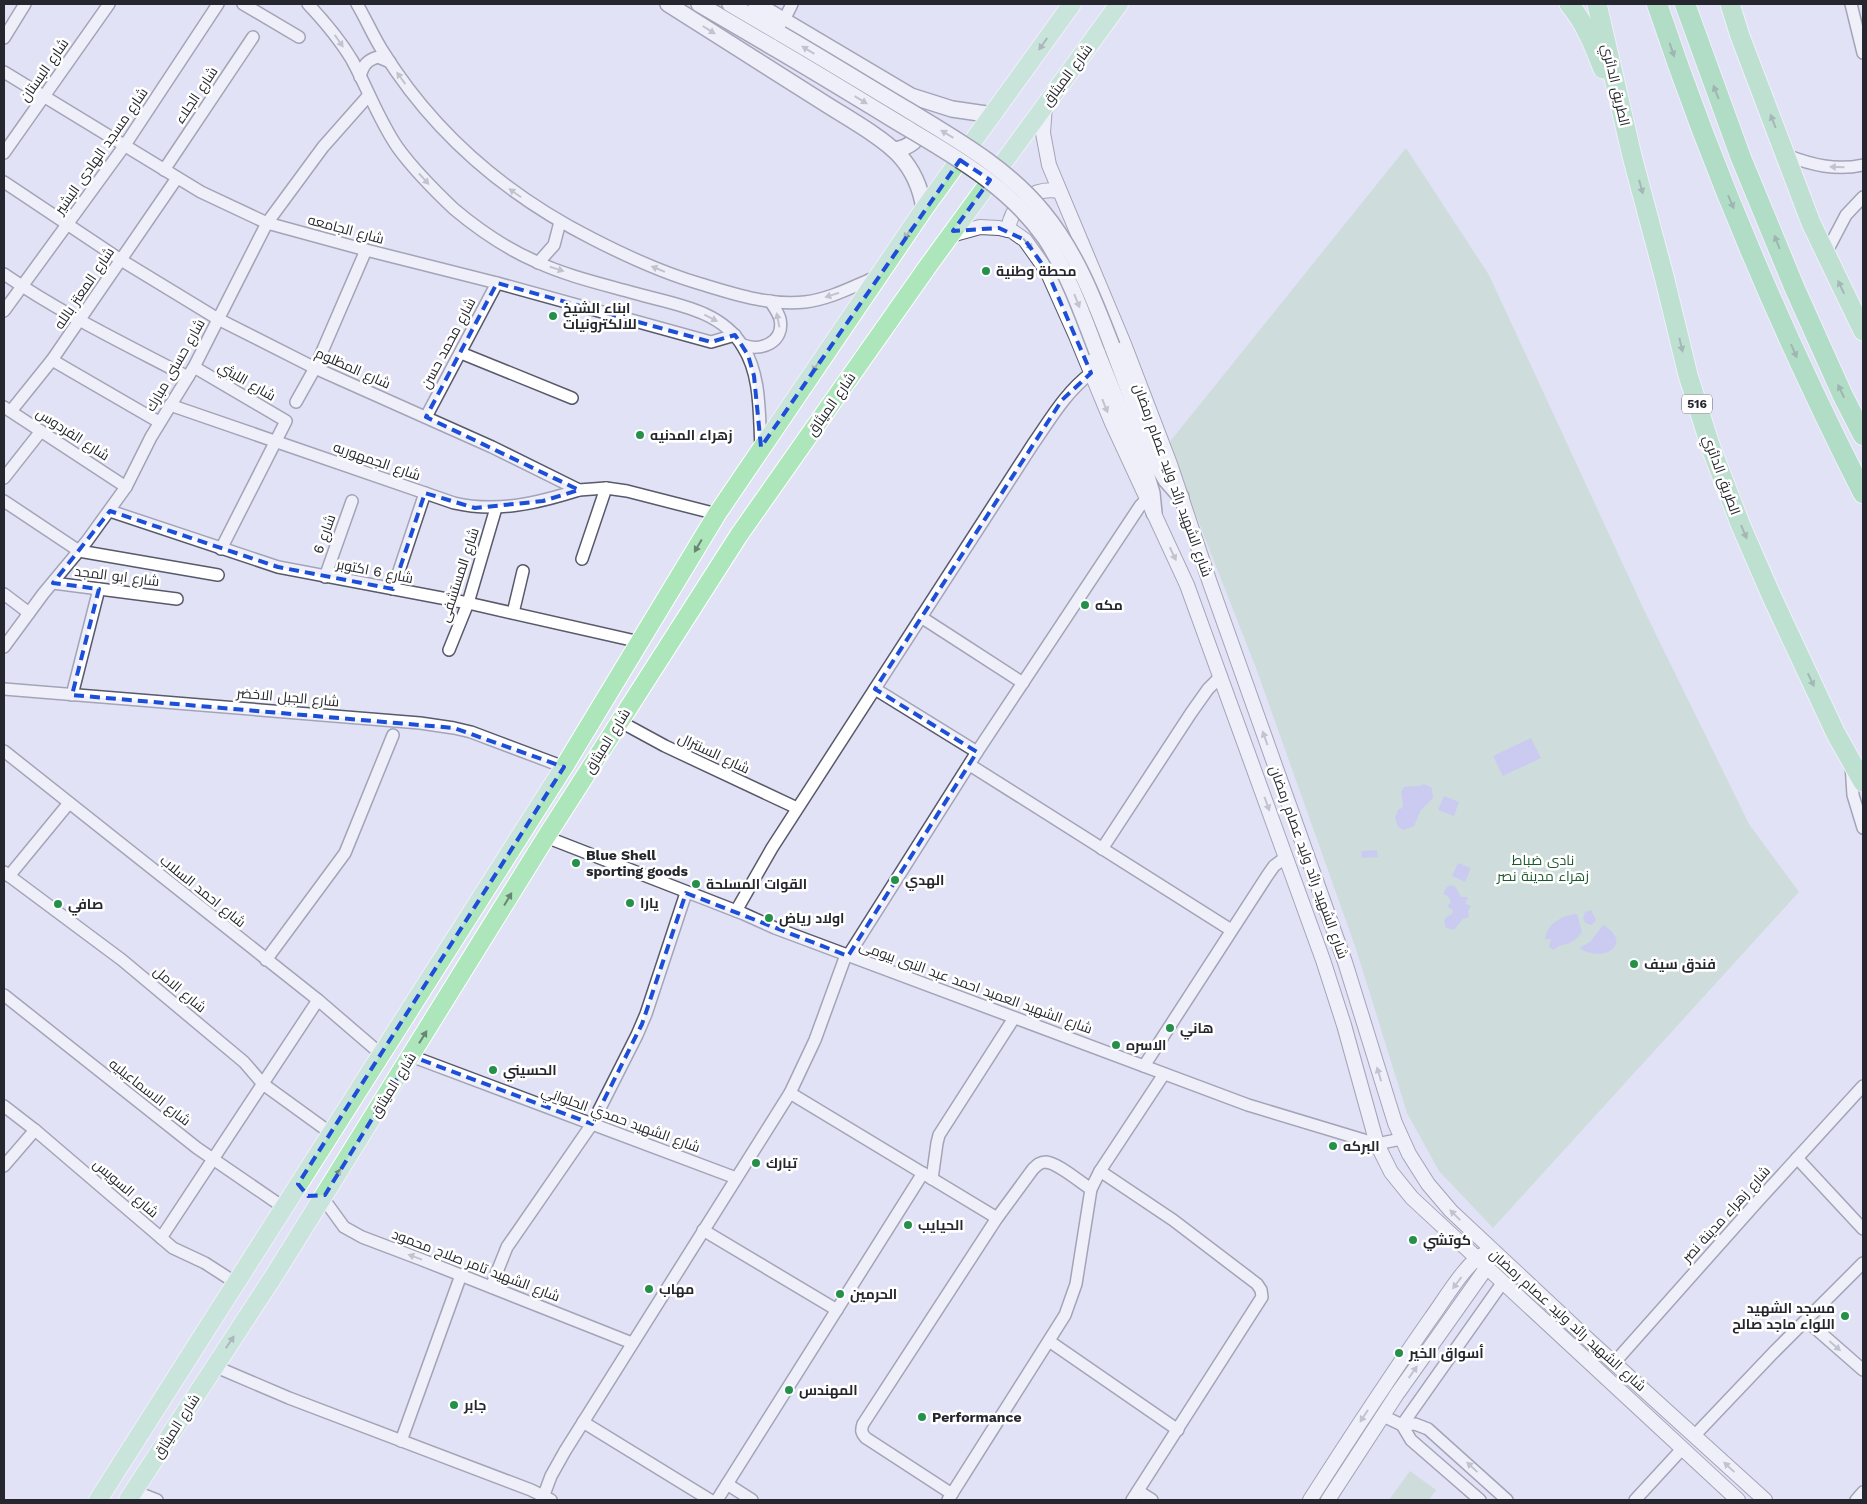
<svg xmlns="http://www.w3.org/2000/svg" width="1867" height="1504" font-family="'Work Sans',Cairo,sans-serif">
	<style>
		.green { fill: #b5d7bb }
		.water { fill: #afafed }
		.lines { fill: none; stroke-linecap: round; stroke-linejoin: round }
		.minor-casing { stroke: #58596a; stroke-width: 14 }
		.tertiary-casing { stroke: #58596a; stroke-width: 16 }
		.secondary-casing { stroke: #58596a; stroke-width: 18 }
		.primary-casing { stroke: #fff; stroke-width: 20 }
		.trunk-casing { stroke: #fff; stroke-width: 21 }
		.motorway-casing { stroke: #fff; stroke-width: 22 }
		.minor { stroke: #fff; stroke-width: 11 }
		.tertiary { stroke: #fff; stroke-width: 14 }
		.secondary { stroke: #fff; stroke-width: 15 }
		.primary { stroke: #ace6ba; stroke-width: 18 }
		.trunk { stroke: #90dea3; stroke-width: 19 }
		.motorway { stroke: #75d68c; stroke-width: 20 }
		.secondary-bridge-casing { stroke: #58596a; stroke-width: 18; stroke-linecap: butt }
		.secondary-bridge { stroke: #fff; stroke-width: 15 }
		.oneway { fill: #9d9ea1 }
		.oneway2 { fill: #698674 }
		.oneway3 { fill: #4e7e5d }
		.oneway4 { fill: #5b8268 }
		.marked { fill: none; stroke: #1d4ed8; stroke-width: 4; stroke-dasharray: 10 6; stroke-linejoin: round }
		.poi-dot { fill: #249049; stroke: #fff; stroke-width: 2 }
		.labels { text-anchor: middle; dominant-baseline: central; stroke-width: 5; stroke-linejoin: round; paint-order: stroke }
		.shield { fill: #fff; stroke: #67686d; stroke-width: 1 }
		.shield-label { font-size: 12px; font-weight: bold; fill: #26272e }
		.street-label { font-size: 14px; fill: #26272e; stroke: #fff }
		.poi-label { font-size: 14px; font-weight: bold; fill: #26272e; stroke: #fff; text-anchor: start }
		.park-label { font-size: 14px; fill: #1c592e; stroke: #fff }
	</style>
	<rect width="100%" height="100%" fill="#e1e2f6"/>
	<g class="green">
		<polygon points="1406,148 1489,275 1645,612 1749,824 1799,892 1493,1228 1439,1171 1407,1113 1356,949 1256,668 1168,444"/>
		<polygon points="1410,1471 1436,1490 1429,1500 1389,1500"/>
	</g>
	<g class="water">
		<polygon points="1531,738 1541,758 1503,776 1493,756"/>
		<path d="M 1424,784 L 1432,788 L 1433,798 L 1421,810 L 1414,826 L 1404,830 L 1398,827 L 1395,818 L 1398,810 L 1402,808 L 1403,804 L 1401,792 L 1404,787 C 1411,785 1417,788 1424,784 Z"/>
		<polygon points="1444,796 1459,802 1454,816 1438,810"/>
		<polygon points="1377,850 1378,857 1362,858 1361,851"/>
		<polygon points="1458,863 1471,868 1465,882 1452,876"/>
		<polygon points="1450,885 1455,886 1461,897 1467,897 1468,899 1466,901 1466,904 1471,906 1468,911 1469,917 1463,919 1454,930 1446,928 1444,922 1445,918 1452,914 1453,910 1449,908 1448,905 1451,902 1448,896 1443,894 1446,888"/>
		<polygon points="1591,910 1596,920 1592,925 1585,923 1583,918 1585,912"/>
		<path d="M 1577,914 L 1582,932 C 1571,948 1561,942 1554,950 L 1549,947 L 1551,939 L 1545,939 C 1548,923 1562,915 1577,914 Z"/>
		<path d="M 1603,925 C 1634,942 1605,965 1579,948 L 1590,942 Z"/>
	</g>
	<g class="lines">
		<defs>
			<g id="minor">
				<polyline points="243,4 299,37"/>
				<path d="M 308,4 C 324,21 340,40 352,60 C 368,89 379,121 398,148 C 414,170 434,190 454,209 C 479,230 507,249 537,262 C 567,276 602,284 634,293 C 672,304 721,309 743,347 C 761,375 759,414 761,447"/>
				<path d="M 357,4 C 366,19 373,36 382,50 C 434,134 506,195 593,239 C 628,257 663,273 701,284 C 734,294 770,306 805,302 C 830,299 852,287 876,277"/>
				<polyline points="1851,4 1863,53"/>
				<polyline points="784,20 792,4"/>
				<polyline points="4,38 25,4"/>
				<polyline points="4,72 201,192 267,223 366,250 497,283 711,342 735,335"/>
				<path d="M 360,77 C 363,65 367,60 378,57 L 390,62"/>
				<polyline points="4,153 109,4"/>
				<path d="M 1786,155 C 1812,165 1836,171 1863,165"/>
				<polyline points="164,170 253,37"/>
				<polyline points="4,182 121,260 218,319 315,368 492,447 579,490 606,488 627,491 717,514"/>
				<polyline points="1826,253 1846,215 1863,197"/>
				<polyline points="538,263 554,245 560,222"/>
				<path d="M 4,274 C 62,314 125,344 188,377"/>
				<polyline points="4,311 125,145 218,4"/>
				<path d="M 743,345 C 761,352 785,342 780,319 C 778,312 774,307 770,301"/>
				<polyline points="461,353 572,398"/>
				<polyline points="52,360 159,422"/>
				<polyline points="194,367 286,421 221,549"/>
				<polyline points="296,402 315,368 366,250"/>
				<path d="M 170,405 L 454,503 C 497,513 538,503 579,490"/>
				<polyline points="4,407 126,487"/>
				<polyline points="11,411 52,360 177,178"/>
				<polyline points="426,417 497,283"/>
				<polyline points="4,478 41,431"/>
				<polyline points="4,501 79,551 218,575"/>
				<polyline points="110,511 278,567 468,603 640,642"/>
				<polyline points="582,559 606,488"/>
				<polyline points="325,577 352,501"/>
				<polyline points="53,583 177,599"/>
				<polyline points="393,589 425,493"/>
				<polyline points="4,594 29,613"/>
				<polyline points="513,613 523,571"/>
				<polyline points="921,617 1023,683"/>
				<polyline points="4,647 43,594 87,541 126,487 151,437 194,367 267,223 323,147 369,95"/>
				<polyline points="449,650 468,603 496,508"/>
				<polyline points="4,689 420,723 454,728 471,732 564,767"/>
				<polyline points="875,689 977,752"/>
				<polyline points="72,695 99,589"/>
				<polyline points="619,721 665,746 797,808"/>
				<polyline points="4,751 318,1000 382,1055"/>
				<polyline points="1851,764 1853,795 1863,828"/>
				<polyline points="970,765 1231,930"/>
				<polyline points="546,837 744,914 775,928 1248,1105 1377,1144 1401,1139"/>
				<polyline points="1102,849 1191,713 1208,689 1221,676"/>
				<polyline points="4,872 122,960 244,1062 263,1084 332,1134"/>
				<polyline points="9,876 69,803"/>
				<path d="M 736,911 L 772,848 L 1033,444 C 1051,418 1066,392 1091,373"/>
				<polyline points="848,956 977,752 1140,506 1147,499"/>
				<polyline points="266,960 345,853 393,735"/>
				<polyline points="4,995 197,1148 283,1207"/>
				<polyline points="411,1056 736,1178"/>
				<polyline points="1144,1066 1267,876 1274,866 1286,857"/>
				<polyline points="790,1093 997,1218"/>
				<polyline points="4,1106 35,1130 173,1248 205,1263 236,1283"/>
				<polyline points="1797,1158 1863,1229"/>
				<polyline points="4,1166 35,1130"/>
				<polyline points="1100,1171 1173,1220 1257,1284 1261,1290 1262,1297 1132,1500"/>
				<polyline points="932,1179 937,1143 939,1135 1014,1018"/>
				<polyline points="323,1198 344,1227 362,1237 420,1259 632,1343"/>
				<polyline points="703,1230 837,1310"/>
				<polyline points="161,1238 318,1000"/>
				<polyline points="491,1287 507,1247 592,1124 637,1035 646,1014 686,893"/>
				<polyline points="1807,1321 1863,1370"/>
				<polyline points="1049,1341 1178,1430"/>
				<polyline points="1614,1363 1757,1202 1863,1086"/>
				<polyline points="214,1366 289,1398 531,1490 551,1500"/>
				<polyline points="1383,1416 1402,1425 1411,1440 1480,1500"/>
				<polyline points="583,1422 710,1500"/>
				<polyline points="1402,1425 1503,1282"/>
				<polyline points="1402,1425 1415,1424 1428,1429 1507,1500"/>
				<polyline points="1695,1435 1773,1353 1863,1263"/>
				<polyline points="401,1441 461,1275"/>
				<polyline points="727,1484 752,1500"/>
				<polyline points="134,1491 157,1500"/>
				<polyline points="1138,1491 1152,1500"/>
				<path d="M 952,1494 L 866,1438 C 861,1433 861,1430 863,1424 L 997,1218 L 1033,1169 C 1037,1165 1040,1162 1046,1162 C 1058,1163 1081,1183 1091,1189"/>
				<polyline points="542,1500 551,1476 565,1451 790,1093 815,1040 846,955"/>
				<polyline points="717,1500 923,1173"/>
				<polyline points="948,1500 1065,1315 1076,1284 1091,1189 1100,1171 1164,1074"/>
				<polyline points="1635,1500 1682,1449"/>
				<polyline points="1856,1500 1863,1492"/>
			</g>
			<g id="tertiary">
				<polyline points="1045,105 1043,133 1049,165 1124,344 1170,464 1210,583 1345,962 1395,1123 1409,1154 1428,1184 1451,1211 1591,1342 1765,1500"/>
				<path d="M 1008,230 C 1012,203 1033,187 1059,191"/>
				<polyline points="951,235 980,227 999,228 1012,231 1025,240 1047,271 1076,336 1112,423 1187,585 1323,960 1344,1025 1377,1144 1391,1172 1412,1198 1738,1500"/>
				<path d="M 1310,1500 C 1349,1439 1389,1378 1431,1318 C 1443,1302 1467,1261 1484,1254"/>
				<polyline points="1328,1500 1397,1394 1487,1267 1489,1260"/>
			</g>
			<g id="secondary">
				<path d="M 668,4 C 719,36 770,69 821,101 C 844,116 881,136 899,155 C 913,170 921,189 924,209"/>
				<polyline points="699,4 774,48"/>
				<polyline points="730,4 781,34"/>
				<polyline points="756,4 911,96 952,109 993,115"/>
				<path d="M 894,150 C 909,148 920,139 925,124"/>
				<polyline points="1112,346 1155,461 1166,480 1181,497"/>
				<polyline points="1097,352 1146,473 1152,493 1154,513"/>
			</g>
			<g id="primary">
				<polyline points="98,1500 564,767 717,514 924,209 1072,4"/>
				<polyline points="128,1500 277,1271 546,837 739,535 928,266 1119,4"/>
			</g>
			<g id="trunk">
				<path d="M 1569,4 C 1585,23 1594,46 1603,69"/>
				<polyline points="1597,4 1632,156 1664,276 1688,375 1711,448 1741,526 1771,595 1836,734 1863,782"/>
				<polyline points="1730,4 1740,36 1811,223 1863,331"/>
			</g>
			<g id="motorway">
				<path d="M 1657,4 C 1713,171 1783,335 1863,493"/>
				<polyline points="1685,4 1741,158 1795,289 1843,396 1863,435"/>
			</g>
		</defs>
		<use href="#minor" class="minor-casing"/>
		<use href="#tertiary" class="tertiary-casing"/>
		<use href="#secondary" class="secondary-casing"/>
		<use href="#primary" class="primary-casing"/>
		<use href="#trunk" class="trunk-casing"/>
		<use href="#motorway" class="motorway-casing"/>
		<use href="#minor" class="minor"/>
		<use href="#tertiary" class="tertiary"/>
		<use href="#secondary" class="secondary"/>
		<use href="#primary" class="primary"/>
		<use href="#trunk" class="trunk"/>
		<use href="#motorway" class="motorway"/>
		<defs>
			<g id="secondary-bridge">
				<path d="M 781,34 C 824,59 866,85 908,110 C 957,140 1006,167 1043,212 C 1076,252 1094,299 1112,346"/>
				<path d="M 774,48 C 815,72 856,97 897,122 C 952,155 1008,185 1045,238 C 1068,273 1082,313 1097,352"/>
			</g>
		</defs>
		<use href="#secondary-bridge" class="secondary-bridge-casing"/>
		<use href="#secondary-bridge" class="secondary-bridge"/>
	</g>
	<defs><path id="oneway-solid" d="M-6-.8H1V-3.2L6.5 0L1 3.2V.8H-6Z" transform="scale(1.25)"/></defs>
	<g class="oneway">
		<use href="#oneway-solid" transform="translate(709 30) rotate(32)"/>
		<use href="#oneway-solid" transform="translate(339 41) rotate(55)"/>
		<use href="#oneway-solid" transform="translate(808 50) rotate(-149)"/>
		<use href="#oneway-solid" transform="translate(401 78) rotate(-126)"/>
		<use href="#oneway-solid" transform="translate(861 100) rotate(31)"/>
		<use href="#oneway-solid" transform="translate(947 134) rotate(-149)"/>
		<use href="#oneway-solid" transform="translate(1837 167) rotate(-179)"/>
		<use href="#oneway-solid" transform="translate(424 179) rotate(47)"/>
		<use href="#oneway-solid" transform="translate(515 193) rotate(-145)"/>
		<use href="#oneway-solid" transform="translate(1028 244) rotate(50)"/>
		<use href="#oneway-solid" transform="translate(557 269) rotate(18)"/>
		<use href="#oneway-solid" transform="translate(658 269) rotate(-158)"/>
		<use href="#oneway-solid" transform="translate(832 295) rotate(162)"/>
		<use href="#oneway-solid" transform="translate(1077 301) rotate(68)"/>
		<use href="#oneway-solid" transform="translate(711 318) rotate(27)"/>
		<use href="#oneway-solid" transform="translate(778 320) rotate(-101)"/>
		<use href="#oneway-solid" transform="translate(1105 406) rotate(68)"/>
		<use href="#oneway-solid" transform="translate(1173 554) rotate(65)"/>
		<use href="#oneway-solid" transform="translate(1265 738) rotate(-110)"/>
		<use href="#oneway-solid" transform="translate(1267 804) rotate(70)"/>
		<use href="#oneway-solid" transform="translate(1379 1074) rotate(-107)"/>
		<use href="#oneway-solid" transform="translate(1455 1215) rotate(-135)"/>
		<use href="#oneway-solid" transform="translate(415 1257) rotate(-160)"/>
		<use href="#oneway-solid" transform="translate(1457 1283) rotate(127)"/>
		<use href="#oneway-solid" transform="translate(1835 1346) rotate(41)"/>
		<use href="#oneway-solid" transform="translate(1413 1372) rotate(-55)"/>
		<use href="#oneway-solid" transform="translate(1364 1416) rotate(123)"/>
		<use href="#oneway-solid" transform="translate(1472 1467) rotate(-137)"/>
		<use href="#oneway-solid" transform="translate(1729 1467) rotate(-137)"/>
	</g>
	<g class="oneway2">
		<use href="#oneway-solid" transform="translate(1043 44) rotate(125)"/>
		<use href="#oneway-solid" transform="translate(908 233) rotate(125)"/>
		<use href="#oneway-solid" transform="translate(816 366) rotate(124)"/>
		<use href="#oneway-solid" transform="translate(698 546) rotate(120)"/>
		<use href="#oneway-solid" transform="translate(508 899) rotate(-59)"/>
		<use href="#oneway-solid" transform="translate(423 1037) rotate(-58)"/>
		<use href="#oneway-solid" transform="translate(337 1175) rotate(-58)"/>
		<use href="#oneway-solid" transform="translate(230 1342) rotate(-56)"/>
	</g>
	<g class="oneway3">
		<use href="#oneway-solid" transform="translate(1672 50) rotate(71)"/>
		<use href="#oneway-solid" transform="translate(1716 92) rotate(-111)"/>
		<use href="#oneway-solid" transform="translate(1731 202) rotate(67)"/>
		<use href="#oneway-solid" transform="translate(1777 242) rotate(-111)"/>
		<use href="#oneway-solid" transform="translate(1794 351) rotate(66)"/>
		<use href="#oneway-solid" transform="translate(1841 391) rotate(-115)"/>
	</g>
	<g class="oneway4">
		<use href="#oneway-solid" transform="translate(1773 121) rotate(-111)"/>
		<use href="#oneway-solid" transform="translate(1641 187) rotate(75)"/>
		<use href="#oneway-solid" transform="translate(1841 287) rotate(-115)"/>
		<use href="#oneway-solid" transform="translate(1681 345) rotate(77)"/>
		<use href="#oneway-solid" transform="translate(1744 532) rotate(67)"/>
		<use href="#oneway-solid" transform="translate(1811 680) rotate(65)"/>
	</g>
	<path d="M0 0H1867V1504H0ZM 960,160 L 990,180 L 953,231 L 999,228 L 1025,240 L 1047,271 L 1091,373 L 1062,400 L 875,689 L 977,752 L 848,956 L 686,893 L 642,1024 L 592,1124 L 411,1056 L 325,1195 L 308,1196 L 298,1184 L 564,767 L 454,728 L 72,695 L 99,589 L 53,583 L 110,511 L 278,567 L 393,589 L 425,493 L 475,508 L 543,501 L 579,490 L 426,417 L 497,283 L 711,342 L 735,335 L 748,355 L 754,376 L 761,447 Z" fill="#e1e2f6" fill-opacity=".55" fill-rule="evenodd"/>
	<path class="marked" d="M 960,160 L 990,180 L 953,231 L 999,228 L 1025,240 L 1047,271 L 1091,373 L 1062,400 L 875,689 L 977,752 L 848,956 L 686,893 L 642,1024 L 592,1124 L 411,1056 L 325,1195 L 308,1196 L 298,1184 L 564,767 L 454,728 L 72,695 L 99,589 L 53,583 L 110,511 L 278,567 L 393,589 L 425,493 L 475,508 L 543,501 L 579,490 L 426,417 L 497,283 L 711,342 L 735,335 L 748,355 L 754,376 L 761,447 Z"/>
	<g class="poi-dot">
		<circle cx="986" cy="271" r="5"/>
		<circle cx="553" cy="316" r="5"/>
		<circle cx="640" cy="435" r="5"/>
		<circle cx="1085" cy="605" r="5"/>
		<circle cx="576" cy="863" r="5"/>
		<circle cx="895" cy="880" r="5"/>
		<circle cx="696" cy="884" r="5"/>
		<circle cx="630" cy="903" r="5"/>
		<circle cx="58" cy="904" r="5"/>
		<circle cx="769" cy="918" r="5"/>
		<circle cx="1634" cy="964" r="5"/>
		<circle cx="1170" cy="1028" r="5"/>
		<circle cx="1116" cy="1045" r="5"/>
		<circle cx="493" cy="1070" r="5"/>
		<circle cx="1333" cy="1146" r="5"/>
		<circle cx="756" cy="1163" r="5"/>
		<circle cx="908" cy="1225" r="5"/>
		<circle cx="1413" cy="1240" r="5"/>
		<circle cx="649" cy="1289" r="5"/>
		<circle cx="840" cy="1294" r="5"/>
		<circle cx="1845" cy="1316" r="5"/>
		<circle cx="1399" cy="1353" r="5"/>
		<circle cx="789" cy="1390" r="5"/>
		<circle cx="454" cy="1405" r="5"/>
		<circle cx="922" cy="1417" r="5"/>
	</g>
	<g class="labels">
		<rect class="shield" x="1682" y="394.5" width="30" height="19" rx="4"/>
		<g class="shield-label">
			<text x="1697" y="404">516</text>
		</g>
		<g class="street-label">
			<text transform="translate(44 70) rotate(-55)">شارع البستان</text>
			<text transform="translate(1067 75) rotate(-53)">شارع الميثاق</text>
			<text transform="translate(1616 85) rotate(77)">الطريق الدائري</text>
			<text transform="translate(196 95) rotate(-56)">شارع الجلاء</text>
			<text transform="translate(101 151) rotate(-55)">شارع مسجد الهادى البشير</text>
			<text transform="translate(346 229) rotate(15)">شارع الجامعه</text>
			<text transform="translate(84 288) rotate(-56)">شارع المعتز بالله</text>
			<text transform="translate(448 343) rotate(-62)">شارع محمد حسن</text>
			<text transform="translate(175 365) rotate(-60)">شارع حسنى مبارك</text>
			<text transform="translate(353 368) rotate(24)">شارع المظلوم</text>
			<text transform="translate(247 381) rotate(30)">شارع الليثي</text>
			<text transform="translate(831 404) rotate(-55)">شارع الميثاق</text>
			<text transform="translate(73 434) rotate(33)">شارع الفردوس</text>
			<text transform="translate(377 461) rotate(19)">شارع الجمهوريه</text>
			<text transform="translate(1722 475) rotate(70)">الطريق الدائري</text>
			<text transform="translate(1173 480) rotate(70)">شارع الشهيد رائد وليد عصام رمضان</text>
			<text transform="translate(324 534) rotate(-70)">شارع 6</text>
			<text transform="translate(375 571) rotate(11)">شارع 6 اكتوبر</text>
			<text transform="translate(459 575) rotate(-72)">شارع المستشفى</text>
			<text transform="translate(117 576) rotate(7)">شارع ابو المجد</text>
			<text transform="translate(288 697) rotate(5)">شارع الجبل الاخضر</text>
			<text transform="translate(607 741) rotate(-58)">شارع الميثاق</text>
			<text transform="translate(714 753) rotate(25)">شارع السنترال</text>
			<text transform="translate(1309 862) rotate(70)">شارع الشهيد رائد وليد عصام رمضان</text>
			<text transform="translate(203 891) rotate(39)">شارع احمد السلاب</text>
			<text transform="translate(976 987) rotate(20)">شارع الشهيد العميد احمد عبد النبى بيومى</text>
			<text transform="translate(180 989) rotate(40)">شارع الامل</text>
			<text transform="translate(393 1085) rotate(-58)">شارع الميثاق</text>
			<text transform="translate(150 1092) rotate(38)">شارع الاسماعيليه</text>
			<text transform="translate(621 1119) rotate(20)">شارع الشهيد حمدي الحلواني</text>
			<text transform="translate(126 1188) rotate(41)">شارع السويس</text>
			<text transform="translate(1726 1214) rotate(-48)">شارع زهراء مدينة نصر</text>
			<text transform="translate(476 1265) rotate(21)">شارع الشهيد تامر صلاح محمود</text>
			<text transform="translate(1568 1320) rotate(42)">شارع الشهيد رائد وليد عصام رمضان</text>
			<text transform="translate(176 1426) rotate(-57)">شارع الميثاق</text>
		</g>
		<g class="poi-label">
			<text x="996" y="271">محطة وطنية</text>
			<text x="563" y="308">ابناء الشيخ<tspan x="563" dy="16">للالكترونيات</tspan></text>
			<text x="650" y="435">زهراء المدنيه</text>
			<text x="1095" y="605">مكه</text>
			<text x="586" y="855">Blue Shell<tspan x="586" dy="16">sporting goods</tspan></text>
			<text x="905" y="880">الهدي</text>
			<text x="706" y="884">القوات المسلحة</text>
			<text x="640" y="903">يارا</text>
			<text x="68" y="904">صافي</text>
			<text x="779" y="918">اولاد رياض</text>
			<text x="1644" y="964">فندق سيف</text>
			<text x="1180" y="1028">هاني</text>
			<text x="1126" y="1045">الاسره</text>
			<text x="503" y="1070">الحسيني</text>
			<text x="1343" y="1146">البركه</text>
			<text x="766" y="1163">تبارك</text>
			<text x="918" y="1225">الحيايب</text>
			<text x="1423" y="1240">كوتشي</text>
			<text x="659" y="1289">مهاب</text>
			<text x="850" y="1294">الحرمين</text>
			<text x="1835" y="1308" text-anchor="end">مسجد الشهيد<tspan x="1835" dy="16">اللواء ماجد صالح</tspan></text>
			<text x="1409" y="1353">أسواق الخير</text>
			<text x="799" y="1390">المهندس</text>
			<text x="464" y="1405">جابر</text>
			<text x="932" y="1417">Performance</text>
		</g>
		<g class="park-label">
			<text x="1543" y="860">نادى ضباط<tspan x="1543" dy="16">زهراء مدينة نصر</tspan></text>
		</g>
	</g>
	<rect width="1867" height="1504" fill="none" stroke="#26272e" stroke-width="10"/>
</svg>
